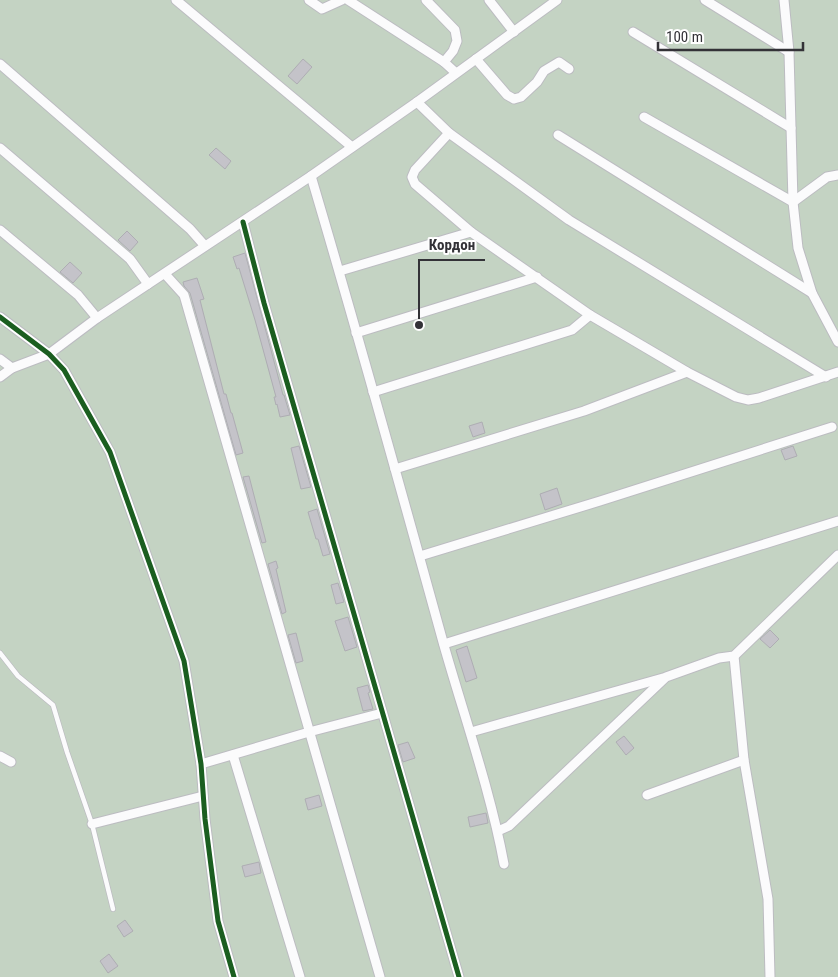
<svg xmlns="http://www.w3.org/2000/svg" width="838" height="977" font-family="'Roboto Condensed',sans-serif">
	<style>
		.green { fill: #c4d3c3 }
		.building { fill: #c4c3c9; stroke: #aeadb3 }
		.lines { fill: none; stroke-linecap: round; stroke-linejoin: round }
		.lane-casing { stroke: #bcbcc1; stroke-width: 6 }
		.street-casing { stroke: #bcbcc1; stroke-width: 11 }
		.lane { stroke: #fbfbfc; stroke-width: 4.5 }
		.street { stroke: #fbfbfc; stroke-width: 9 }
		.cycleway-casing { stroke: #fff; stroke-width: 8 }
		.cycleway { stroke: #1b5e20; stroke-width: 5 }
		.leader { fill: none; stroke: #333237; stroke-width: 2 }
		.callout-dot { fill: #333237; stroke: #fff; stroke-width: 2 }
		.callout-label { font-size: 15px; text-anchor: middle; font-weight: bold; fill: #333237; stroke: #fff; stroke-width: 4; stroke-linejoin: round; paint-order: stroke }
	</style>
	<rect width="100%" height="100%" fill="#e3e2e9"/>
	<rect class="green" x="0" y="0" width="838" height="977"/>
	<g class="building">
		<polygon points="303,59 312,67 297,84 288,76"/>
		<polygon points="216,148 231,161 225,169 209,155"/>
		<polygon points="127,231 138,242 130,251 118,240"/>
		<polygon points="245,253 283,395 284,395 290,415 280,417 277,404 276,405 274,397 276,397 255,320 239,268 237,269 233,257"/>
		<polygon points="70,262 82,273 73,283 60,272"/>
		<polygon points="197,278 204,299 200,300 224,394 226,394 231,413 232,413 243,453 236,455 190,293 184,286 183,282"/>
		<polygon points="482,422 485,433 473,437 469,426"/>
		<polygon points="299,446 311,487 301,489 291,448"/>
		<polygon points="793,446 797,456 785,460 781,450"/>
		<polygon points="249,476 266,542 262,543 243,477"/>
		<polygon points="557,488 562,504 545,510 540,494"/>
		<polygon points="317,509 330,554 323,556 318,539 316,539 308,512"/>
		<polygon points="276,561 278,568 276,569 286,612 282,614 268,564"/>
		<polygon points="338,583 344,602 336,604 331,585"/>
		<polygon points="348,617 357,647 345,651 335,621"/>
		<polygon points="770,630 779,639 770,648 760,639"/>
		<polygon points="296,633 303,661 296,663 288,635"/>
		<polygon points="467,646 477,678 466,682 456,650"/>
		<polygon points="368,685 370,692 368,693 373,709 363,711 357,688"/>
		<polygon points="624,736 634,748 626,755 616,742"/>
		<polygon points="408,742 415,758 403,762 398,745"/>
		<polygon points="319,795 322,806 308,810 305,799"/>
		<polygon points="486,813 488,823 470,827 468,817"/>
		<polygon points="259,862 261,873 245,877 242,866"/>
		<polygon points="125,920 133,931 124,937 117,926"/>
		<polygon points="109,954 118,966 108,973 100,961"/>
	</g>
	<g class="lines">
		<defs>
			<polyline id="lane" points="0,653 18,676 53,705 67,752 92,824 113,909"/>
			<g id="street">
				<polyline points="176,0 352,147"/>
				<polyline points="309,0 322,9 342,0"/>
				<polyline points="348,0 444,62 456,73"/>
				<polyline points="426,0 455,30 457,41 453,51 444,62"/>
				<polyline points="489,0 514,32"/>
				<polyline points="705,0 789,52"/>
				<polyline points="784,0 789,52 793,202 798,248 812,293 838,342"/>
				<polyline points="633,32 791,128"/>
				<polyline points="476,59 507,95 514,99 521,97 537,82 544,71 559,62 569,69"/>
				<polyline points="0,64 190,229 205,246"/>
				<polyline points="417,102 449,133 569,220 826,377"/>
				<polyline points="644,117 793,202 827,177 838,175"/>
				<polyline points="449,133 415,170 412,177 415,184 471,232 590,315 687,372 736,397 748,400 759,398 838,372"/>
				<polyline points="558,135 812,293"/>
				<polyline points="0,148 130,259 148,284"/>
				<path d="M 311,176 C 357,331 400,486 443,642 C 464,716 490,789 504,864"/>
				<polyline points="243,222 264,303 459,977"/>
				<polyline points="0,230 78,295 97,318"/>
				<polyline points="340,271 471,232"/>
				<polyline points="165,274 184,295 380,977"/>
				<polyline points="0,317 49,354 64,370 110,452 184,661 201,764 205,819 218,921 234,977"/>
				<polyline points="356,333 537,277"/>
				<polyline points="0,359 12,368"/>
				<polyline points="0,377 12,368 49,354 97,318 311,176 417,102 557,0"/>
				<polyline points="373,392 572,330 590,315"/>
				<polyline points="395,469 584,411 687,372"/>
				<polyline points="420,556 600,501 832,427"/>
				<polyline points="444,644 838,521"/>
				<polyline points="734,656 744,760 768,899 770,977"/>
				<polyline points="471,732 663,678"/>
				<polyline points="233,755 300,977"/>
				<polyline points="0,756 11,762"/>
				<polyline points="201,764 309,732 382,713"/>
				<polyline points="647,795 744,760"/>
				<polyline points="92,824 203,796"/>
				<polyline points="498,831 509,826 666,677 719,658 734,656 838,555"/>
			</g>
		</defs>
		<use href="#lane" class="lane-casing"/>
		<use href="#street" class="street-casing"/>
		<use href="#lane" class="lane"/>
		<use href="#street" class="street"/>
		<defs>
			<g id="cycleway">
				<polyline points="243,222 264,303 459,977"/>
				<polyline points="0,317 49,354 64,370 110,452 184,661 201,764 205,819 218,921 234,977"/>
			</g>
		</defs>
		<use href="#cycleway" class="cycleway-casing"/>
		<use href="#cycleway" class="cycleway"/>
	</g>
	<path class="leader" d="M419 325L419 260H485"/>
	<circle class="callout-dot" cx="419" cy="325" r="5"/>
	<g class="callout-label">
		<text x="452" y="250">Кордон</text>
	</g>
	<path d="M658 42v8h145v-8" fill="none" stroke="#333237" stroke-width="2.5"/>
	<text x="666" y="42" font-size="15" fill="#333237" stroke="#ffffff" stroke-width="4" paint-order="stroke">100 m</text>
</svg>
